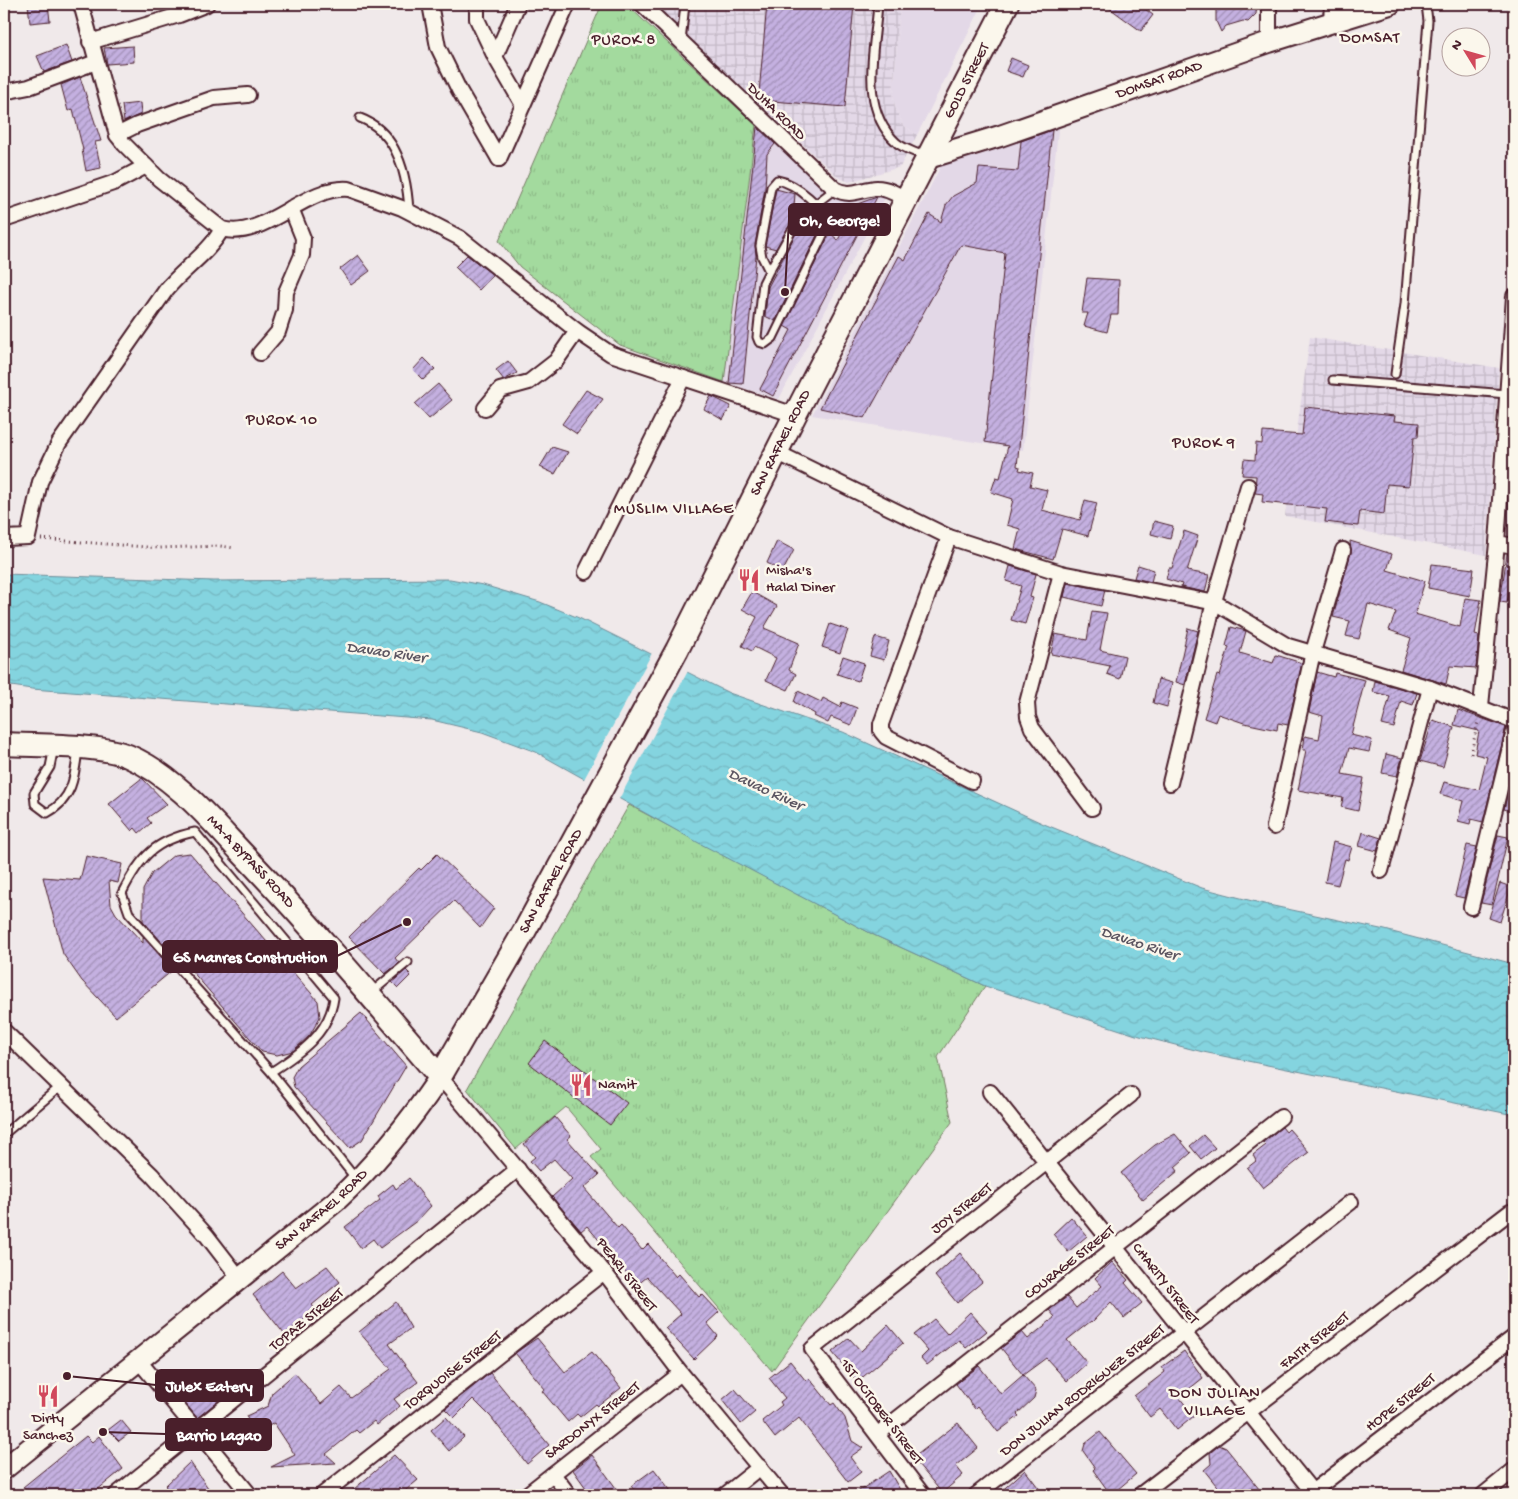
<svg xmlns="http://www.w3.org/2000/svg" width="1518" height="1499" font-family="'Gochi Hand',sans-serif">
	<style>
		.built { fill: #e3d8e7 }
		.industrial { fill: url(#industrial-grid) }
		.grass { fill: url(#grass-tufts); stroke: #767c64 }
		.water { fill: url(#water-waves); stroke: #6d8c97 }
		.pier { fill: #f0e9ea }
		.building { fill: url(#building-hatch); stroke: #4a1f2b }
		.lines { fill: none; stroke-linecap: round; stroke-linejoin: round }
		.lane-casing { stroke: #4a1f2b; stroke-width: 11 }
		.street-casing { stroke: #4a1f2b; stroke-width: 18 }
		.secondary-casing { stroke: #4a1f2b; stroke-width: 24 }
		.primary-casing { stroke: #4a1f2b; stroke-width: 26 }
		.path { stroke: #4a1f2b; stroke-width: 3; stroke-dasharray: 1 4; stroke-linecap: butt }
		.lane { stroke: #fbf7ec; stroke-width: 7 }
		.street { stroke: #fbf7ec; stroke-width: 14 }
		.secondary { stroke: #fbf7ec; stroke-width: 20 }
		.primary { stroke: #fbf7ec; stroke-width: 22 }
		.labels { text-anchor: middle; dominant-baseline: central; stroke-width: 5; stroke-linejoin: round; paint-order: stroke }
		.street-label { font-size: 15px; fill: #4a1f2b; stroke: #fbf7ec }
		.poi-label { font-size: 15px; fill: #4a1f2b; stroke: #fbf7ec; text-anchor: start }
		.neighbourhood-label { font-size: 16px; letter-spacing: 1px; fill: #4a1f2b; stroke: #fbf7ec }
		.water-label { font-size: 16px; font-style: italic; fill: #5b5561; stroke: #fbf7ec }
		.leader { fill: none; stroke: #4a1f2b; stroke-width: 2 }
		.callout-dot { fill: #4a1f2b; stroke: #fbf7ec; stroke-width: 2 }
		.callout { fill: #4a1f2b; stroke: #4a1f2b; stroke-width: 2 }
		.callout-label { font-size: 16px; text-anchor: middle; font-weight: bold; fill: #fff }
	</style>
	<defs>
		<pattern id="industrial-grid" width="8" height="8" patternUnits="userSpaceOnUse" patternTransform="scale(1.25)"><rect width="8" height="8" fill="#e3d8e7"/><path d="M0 4h8M4 0v8" fill="none" stroke="#c4b9c6"/></pattern>
		<pattern id="grass-tufts" width="24" height="20" patternUnits="userSpaceOnUse" patternTransform="scale(1.25)"><rect width="24" height="20" fill="#a3da9e"/><path d="M3 7l-1-3M5 7V3M7 7l1-3M15 17l-1-3M17 17v-4M19 17l1-3" fill="none" stroke="#8ebb88"/></pattern>
		<pattern id="water-waves" width="16" height="10" patternUnits="userSpaceOnUse" patternTransform="scale(1.25)"><rect width="16" height="10" fill="#84d4df"/><path d="M0 5q4-4 8 0t8 0" fill="none" stroke="#74b6c0"/></pattern>
		<pattern id="building-hatch" width="6" height="6" patternUnits="userSpaceOnUse" patternTransform="scale(1.25)"><rect width="6" height="6" fill="#c4b0e0"/><path d="M-1 1l2-2M0 6l6-6M5 7l2-2" fill="none" stroke="#a18fb6"/></pattern>
	</defs>
	<rect width="100%" height="100%" fill="#f0e9ea"/>
	<filter id="ink" filterUnits="userSpaceOnUse"><feTurbulence type="fractalNoise" baseFrequency=".02" numOctaves="2"/><feDisplacementMap in="SourceGraphic" scale="10" xChannelSelector="R" yChannelSelector="G"/><feConvolveMatrix kernelMatrix="1 2 1 2 8 2 1 2 1" color-interpolation-filters="sRGB"/></filter>
	<g filter="url(#ink)">
		<g class="built">
			<polygon points="900,4 983,4 917,135 903,125 895,107 893,94"/>
			<polygon points="1059,122 1023,450 812,415 941,166 986,153"/>
			<polygon points="756,125 840,201 875,192 886,196 779,399 724,382"/>
		</g>
		<g class="industrial">
			<polygon points="652,4 900,4 893,94 895,107 903,125 917,135 900,167 849,182 838,177"/>
			<polygon points="1310,337 1499,368 1486,555 1285,516"/>
		</g>
		<g class="grass">
			<polygon points="602,4 626,4 756,125 724,382 620,345 520,267 499,241"/>
			<polygon points="629,805 874,935 985,986 938,1057 952,1122 772,1371 591,1157 601,1149 566,1107 516,1149 467,1089"/>
		</g>
		<polygon class="water" points="4,574 214,581 450,579 483,585 540,602 579,618 729,693 843,732 1044,824 1202,888 1264,904 1385,930 1514,964 1514,1115 1203,1052 1136,1035 985,986 874,935 697,842 536,752 482,732 432,720 32,689 4,685"/>
		<polygon class="pier" points="652,653 688,671 618,801 583,781"/>
		<g class="building">
			<polygon points="28,4 48,4 50,21 30,23"/>
			<polygon points="767,4 854,4 845,107 760,100 760,91 759,93"/>
			<polygon points="1104,4 1138,4 1153,15 1141,31"/>
			<polygon points="1216,4 1257,4 1256,14 1248,22 1243,21 1226,26 1221,32 1216,21"/>
			<polygon points="66,45 72,62 44,72 37,56"/>
			<polygon points="133,46 134,62 107,64 104,48"/>
			<polygon points="1011,58 1028,65 1023,77 1006,71"/>
			<polygon points="80,77 101,141 95,142 101,168 86,171 82,150 83,150 73,109 68,111 61,85"/>
			<polygon points="140,103 141,114 124,122 122,105"/>
			<polygon points="757,127 775,144 767,154 765,188 755,245 756,256 743,384 729,383"/>
			<polygon points="1052,130 1017,466 1020,467 1019,470 1033,473 1030,486 1047,490 1042,510 1080,520 1085,500 1097,503 1088,536 1062,529 1053,559 1015,549 1020,529 1007,525 1013,499 991,492 996,477 1000,478 1008,446 985,442 1005,253 961,245 865,418 820,408 899,256 905,260 929,214 941,222 946,205 953,196 977,183 979,168 1018,171 1021,141"/>
			<polygon points="776,189 795,194 794,206 800,211 776,249 765,246"/>
			<polygon points="877,197 773,396 760,389 791,330 784,326 830,233 838,240 852,213 843,209"/>
			<polygon points="809,218 821,227 775,321 765,316 768,287 795,235"/>
			<polygon points="358,255 370,271 351,285 340,269"/>
			<polygon points="467,255 493,275 479,290 455,267"/>
			<polygon points="1087,278 1119,280 1118,315 1111,315 1107,332 1084,326 1088,313 1082,313"/>
			<polygon points="424,358 435,369 423,380 413,370"/>
			<polygon points="508,361 517,373 504,380 496,370"/>
			<polygon points="438,384 452,400 429,419 415,404"/>
			<polygon points="586,390 603,399 577,434 562,424"/>
			<polygon points="711,396 731,406 723,420 704,409"/>
			<polygon points="1305,407 1395,416 1394,421 1419,423 1418,437 1414,437 1409,486 1387,484 1384,514 1360,511 1358,526 1325,522 1327,509 1262,502 1263,494 1255,493 1256,476 1242,475 1244,459 1255,460 1256,443 1262,444 1263,432 1302,435"/>
			<polygon points="552,447 568,452 555,474 540,467"/>
			<polygon points="1154,521 1173,526 1170,539 1151,534"/>
			<polygon points="1184,531 1198,536 1187,571 1209,575 1205,592 1181,587 1182,584 1166,579 1169,568 1172,568"/>
			<polygon points="777,541 794,550 783,571 767,563"/>
			<polygon points="1350,541 1392,554 1387,570 1425,581 1415,614 1460,627 1465,598 1481,600 1475,635 1479,636 1476,668 1450,666 1446,684 1401,670 1411,638 1389,630 1396,612 1368,604 1359,639 1346,636 1350,621 1333,617 1351,552"/>
			<polygon points="1507,554 1514,555 1514,584 1510,581 1507,603 1500,602"/>
			<polygon points="1432,564 1474,569 1470,596 1428,588"/>
			<polygon points="1138,565 1154,570 1151,582 1134,578"/>
			<polygon points="1010,566 1036,574 1030,597 1033,598 1025,624 1011,620 1021,586 1006,581"/>
			<polygon points="1067,583 1105,590 1101,606 1064,597"/>
			<polygon points="752,592 777,606 764,628 799,643 789,670 796,674 788,690 766,680 776,658 754,647 752,651 742,646 757,617 742,609"/>
			<polygon points="1092,611 1107,613 1100,650 1125,656 1120,679 1107,674 1110,666 1051,654 1055,634 1087,640"/>
			<polygon points="830,624 848,630 840,653 822,647"/>
			<polygon points="1231,627 1246,631 1240,653 1273,663 1276,655 1302,663 1288,725 1278,723 1277,730 1244,723 1218,714 1215,722 1204,718 1217,675 1220,676 1229,647 1226,646"/>
			<polygon points="1188,628 1198,631 1185,685 1176,682"/>
			<polygon points="875,637 889,641 884,660 870,656"/>
			<polygon points="843,656 864,663 858,681 837,674"/>
			<polygon points="1317,672 1334,677 1335,673 1365,680 1351,735 1372,740 1369,752 1349,748 1342,774 1364,778 1358,811 1341,807 1343,798 1298,790 1306,750 1303,750 1305,736 1319,739 1323,716 1309,712"/>
			<polygon points="1158,679 1172,683 1167,707 1153,703"/>
			<polygon points="1375,681 1417,693 1413,705 1401,701 1394,728 1382,725 1390,696 1373,692"/>
			<polygon points="798,691 821,702 823,698 840,707 842,702 857,708 851,725 831,717 828,723 814,716 815,714 794,702"/>
			<polygon points="1458,710 1506,727 1483,822 1471,819 1470,824 1458,821 1463,801 1440,794 1444,782 1479,790 1487,757 1475,754 1479,731 1454,725"/>
			<polygon points="1433,720 1454,727 1443,767 1420,761"/>
			<polygon points="1386,754 1402,758 1397,776 1382,773"/>
			<polygon points="1514,767 1514,812 1504,809"/>
			<polygon points="142,778 167,804 147,818 151,823 139,833 135,828 132,831 109,804"/>
			<polygon points="1363,832 1381,838 1377,851 1359,846"/>
			<polygon points="1498,835 1508,837 1492,905 1481,903"/>
			<polygon points="1333,842 1352,847 1348,860 1345,859 1338,885 1325,882"/>
			<polygon points="1467,845 1477,847 1464,898 1455,896"/>
			<polygon points="190,853 318,1001 320,1017 310,1035 293,1051 277,1055 262,1052 184,962 181,964 143,921 143,890 152,873 174,855"/>
			<polygon points="437,854 494,908 480,928 454,901 395,958 399,963 385,974 349,937 419,868 421,870"/>
			<polygon points="86,856 122,864 118,883 109,881 111,905 116,914 143,943 143,937 173,970 116,1017 82,981 63,954 43,877 80,880"/>
			<polygon points="1500,883 1511,887 1500,922 1489,918"/>
			<polygon points="406,970 411,975 398,988 392,982"/>
			<polygon points="361,1013 406,1066 362,1140 350,1148 294,1087 292,1077 298,1066"/>
			<polygon points="545,1041 627,1103 610,1125 529,1063"/>
			<polygon points="555,1117 571,1136 567,1139 599,1175 584,1188 618,1228 621,1225 642,1250 648,1244 676,1277 679,1274 699,1297 702,1294 719,1312 707,1323 718,1336 694,1359 665,1328 681,1314 647,1277 637,1285 587,1226 581,1231 552,1197 572,1179 554,1159 539,1171 530,1161 535,1157 524,1144"/>
			<polygon points="1282,1127 1286,1132 1289,1129 1309,1152 1263,1188 1247,1168 1256,1161 1253,1155 1266,1145 1263,1142"/>
			<polygon points="1175,1134 1191,1153 1175,1167 1178,1171 1143,1200 1121,1173 1155,1145"/>
			<polygon points="1203,1135 1215,1148 1201,1159 1190,1146"/>
			<polygon points="409,1178 431,1206 418,1220 380,1248 373,1239 361,1248 345,1227 380,1200 378,1196 393,1184 396,1189"/>
			<polygon points="1071,1217 1087,1236 1068,1252 1053,1234"/>
			<polygon points="960,1253 982,1282 957,1303 935,1276"/>
			<polygon points="1112,1262 1128,1280 1125,1283 1142,1303 1124,1318 1111,1302 1092,1322 1091,1321 1067,1340 1087,1363 1067,1381 1046,1358 1023,1375 1001,1348 1022,1332 1028,1339 1055,1317 1049,1310 1067,1297 1076,1308 1102,1286 1095,1278"/>
			<polygon points="327,1266 340,1282 312,1305 316,1310 285,1335 253,1295 282,1271 296,1288"/>
			<polygon points="396,1302 411,1328 389,1344 418,1382 394,1399 400,1406 377,1425 374,1421 359,1433 356,1430 326,1454 336,1463 271,1467 295,1455 274,1423 255,1434 246,1416 268,1406 272,1393 295,1373 321,1404 341,1387 351,1398 391,1369 359,1332"/>
			<polygon points="970,1312 987,1331 966,1348 959,1340 927,1365 921,1358 928,1351 914,1335 934,1319 947,1334"/>
			<polygon points="888,1325 903,1343 857,1382 832,1352 849,1338 861,1351"/>
			<polygon points="537,1338 565,1372 592,1352 621,1388 598,1406 596,1404 580,1417 577,1414 568,1422 542,1391 545,1389 515,1353"/>
			<polygon points="1184,1351 1203,1378 1179,1397 1194,1416 1177,1430 1160,1409 1150,1417 1134,1396 1165,1372 1162,1367"/>
			<polygon points="790,1361 806,1381 809,1378 831,1405 834,1403 845,1418 852,1441 863,1448 850,1457 861,1472 848,1482 799,1418 775,1438 762,1421 782,1405 780,1402 785,1398 769,1378"/>
			<polygon points="979,1366 1001,1394 1023,1375 1036,1390 1034,1398 1017,1414 1019,1416 998,1432 978,1406 975,1409 956,1384"/>
			<polygon points="490,1373 549,1445 527,1464 491,1417 473,1399 454,1418 445,1409"/>
			<polygon points="199,1374 219,1400 197,1418 178,1395"/>
			<polygon points="735,1389 755,1412 741,1424 722,1400"/>
			<polygon points="446,1417 464,1437 449,1451 431,1430"/>
			<polygon points="121,1420 131,1432 119,1441 108,1430"/>
			<polygon points="958,1423 978,1448 956,1466 963,1475 942,1493 913,1458"/>
			<polygon points="1100,1432 1136,1474 1111,1495 1093,1470 1095,1468 1083,1451 1085,1444"/>
			<polygon points="86,1436 92,1442 99,1436 123,1469 91,1495 29,1495 23,1487"/>
			<polygon points="1219,1445 1226,1448 1264,1495 1224,1495 1204,1470 1211,1464 1210,1453"/>
			<polygon points="394,1455 418,1480 400,1495 347,1495"/>
			<polygon points="592,1455 616,1488 605,1495 591,1495 573,1470"/>
			<polygon points="190,1462 213,1495 175,1495 165,1486"/>
			<polygon points="654,1469 674,1495 638,1495 631,1486"/>
			<polygon points="1025,1470 1044,1495 997,1495"/>
			<polygon points="889,1471 903,1495 853,1495"/>
		</g>
		<g class="lines">
			<defs>
				<g id="lane">
					<path d="M 878,4 C 875,49 858,108 897,143 C 904,149 916,152 925,157"/>
					<polyline points="681,42 685,4"/>
					<path d="M 360,118 C 398,132 407,175 409,211"/>
					<path d="M 769,271 L 762,257 L 760,246 L 771,187 L 777,180 C 795,183 827,208 827,227 L 773,338 L 765,344 L 759,342 L 757,337 L 763,283 L 769,271 L 791,232 L 809,209 L 835,189"/>
					<polyline points="1395,374 1405,304 1428,21 1426,4"/>
					<polyline points="1333,380 1507,394"/>
					<path d="M 54,747 L 50,767 L 34,793 L 35,804 L 47,813 C 73,800 75,775 78,749"/>
					<polyline points="372,992 408,962"/>
					<path d="M 271,1072 C 299,1054 329,1034 334,998 L 195,832 C 155,840 140,857 122,893 L 129,913 L 271,1072 L 356,1179"/>
					<polyline points="4,1134 61,1086"/>
				</g>
				<g id="street">
					<path d="M 81,4 L 117,135 L 124,144 L 159,179 L 222,229 C 264,241 305,185 349,189 L 402,208 L 460,238 L 577,331 L 611,354 L 795,415"/>
					<polyline points="430,4 438,47 459,90 499,159"/>
					<polyline points="477,4 477,19 495,57 523,105"/>
					<path d="M 642,4 L 835,189 C 851,198 860,189 877,188 C 888,188 898,195 907,200"/>
					<polyline points="1331,21 1332,4"/>
					<polyline points="90,42 179,15 207,4"/>
					<polyline points="1269,42 1269,4"/>
					<polyline points="495,57 518,4"/>
					<polyline points="4,92 29,87 96,62"/>
					<polyline points="117,135 137,125 214,98 248,95"/>
					<polyline points="499,159 568,4"/>
					<polyline points="4,220 116,182 146,166"/>
					<polyline points="260,353 278,332 285,310 286,292 302,255 303,238 291,208"/>
					<polyline points="485,408 500,390 529,382 556,361 577,331"/>
					<polyline points="776,452 949,537 1061,573 1216,603 1288,646 1430,688 1514,721"/>
					<polyline points="949,537 881,724 881,731 886,737 972,781"/>
					<path d="M 4,538 L 28,537 L 40,482 L 59,443 L 166,290 C 183,269 209,253 222,229"/>
					<polyline points="1497,543 1514,546"/>
					<polyline points="586,572 683,378"/>
					<polyline points="1061,573 1027,703 1028,717 1032,728 1092,808"/>
					<polyline points="1481,706 1497,543 1514,296"/>
					<polyline points="1170,783 1215,598 1248,486"/>
					<polyline points="1274,827 1313,652 1343,550"/>
					<polyline points="1381,871 1430,688"/>
					<polyline points="1471,907 1514,731"/>
					<polyline points="4,1031 152,1175 207,1236 241,1280"/>
					<polyline points="440,1077 604,1272 681,1373 782,1495"/>
					<polyline points="990,1092 1315,1495"/>
					<polyline points="139,1361 250,1495"/>
					<polyline points="878,1434 1281,1117"/>
					<polyline points="553,1474 569,1495"/>
					<polyline points="116,1495 518,1169"/>
					<polyline points="322,1495 604,1272"/>
					<polyline points="526,1495 681,1373"/>
					<polyline points="725,1495 760,1467"/>
					<polyline points="923,1495 812,1349 1131,1095"/>
					<polyline points="976,1495 1351,1202"/>
					<polyline points="1140,1495 1510,1212"/>
					<polyline points="1308,1495 1514,1337"/>
					<polyline points="1483,1495 1514,1470"/>
				</g>
				<g id="secondary">
					<path id="s1" d="M 928,158 L 1000,136 L 1269,42 L 1390,4"/>
					<path id="s2" d="M 4,1469 L 336,1201 C 376,1164 409,1123 440,1077"/>
				</g>
				<g id="primary">
					<path id="s3" d="M 4,744 C 37,746 99,744 128,756 C 173,775 209,818 242,853 C 311,925 375,1001 440,1077 L 525,930 L 677,650 L 795,415 L 1007,4"/>
				</g>
			</defs>
			<use href="#lane" class="lane-casing"/>
			<use href="#street" class="street-casing"/>
			<use href="#secondary" class="secondary-casing"/>
			<use href="#primary" class="primary-casing"/>
			<g class="path">
				<polyline points="41,539 159,548 220,546 235,548"/>
				<polyline points="1471,754 1478,721"/>
			</g>
			<use href="#lane" class="lane"/>
			<use href="#street" class="street"/>
			<use href="#secondary" class="secondary"/>
			<use href="#primary" class="primary"/>
		</g>
	</g>
	<defs>
		<symbol id="restaurant-bare" viewBox="-9 -9 18 18"><path d="M-5-6h1v4h1v-4h1v4h1v-4h1v5L-1.5 .5V6h-2V.5L-5-1ZM5-6V6H3V1.5H1.5Q1.5-4 5-6Z" fill="#d1495b" stroke="#fbf7ec" stroke-width="2.5" paint-order="stroke"/></symbol>
	</defs>
	<g fill-rule="evenodd">
		<use href="#restaurant-bare" x="733" y="564" width="32" height="32"/>
		<use href="#restaurant-bare" x="565" y="1069" width="32" height="32"/>
		<use href="#restaurant-bare" x="32" y="1380" width="32" height="32"/>
	</g>
	<g class="labels">
		<g class="street-label">
			<text stroke="none"><textPath href="#s3" startOffset="1702">GOLD STREET</textPath></text>
			<text stroke="none"><textPath href="#s1" startOffset="244">DOMSAT ROAD</textPath></text>
			<text transform="translate(776 112) rotate(44)">DUHA ROAD</text>
			<text stroke="none"><textPath href="#s3" startOffset="1295">SAN RAFAEL ROAD</textPath></text>
			<text stroke="none"><textPath href="#s3" startOffset="288">MA-A BYPASS ROAD</textPath></text>
			<text stroke="none"><textPath href="#s3" startOffset="800">SAN RAFAEL ROAD</textPath></text>
			<text transform="translate(962 1209) rotate(-38)">JOY STREET</text>
			<text stroke="none"><textPath href="#s2" startOffset="410">SAN RAFAEL ROAD</textPath></text>
			<text transform="translate(1070 1263) rotate(-38)">COURAGE STREET</text>
			<text transform="translate(626 1275) rotate(52)">PEARL STREET</text>
			<text transform="translate(1165 1284) rotate(52)">CHARITY STREET</text>
			<text transform="translate(307 1320) rotate(-39)">TOPAZ STREET</text>
			<text transform="translate(1315 1341) rotate(-38)">FAITH STREET</text>
			<text transform="translate(453 1371) rotate(-38)">TORQUOISE STREET</text>
			<text transform="translate(1083 1391) rotate(-38)">DON JULIAN RODRIGUEZ STREET</text>
			<text transform="translate(1401 1403) rotate(-38)">HOPE STREET</text>
			<text transform="translate(881 1412) rotate(53)">1ST OCTOBER STREET</text>
			<text transform="translate(593 1421) rotate(-38)">SARDONYX STREET</text>
		</g>
		<g class="poi-label">
			<text x="766" y="571">Misha's<tspan x="766" dy="17">Halal Diner</tspan></text>
			<text x="598" y="1085">Namit</text>
			<text x="48" y="1419" text-anchor="middle">Dirty<tspan x="48" dy="17">Sanchez</tspan></text>
		</g>
		<g class="neighbourhood-label">
			<text x="1370" y="39">DOMSAT</text>
			<text x="624" y="41">PUROK 8</text>
			<text x="282" y="421">PUROK 10</text>
			<text x="1204" y="444">PUROK 9</text>
			<text x="674" y="510">MUSLIM VILLAGE</text>
			<text x="1215" y="1394">DON JULIAN<tspan x="1215" dy="18">VILLAGE</tspan></text>
		</g>
		<g class="water-label">
			<text transform="translate(386 654) rotate(8)">Davao River</text>
			<text transform="translate(765 791) rotate(25)">Davao River</text>
			<text transform="translate(1139 945) rotate(18)">Davao River</text>
		</g>
	</g>
	<path class="leader" d="M785 292L789 219M407 922L337 956M67 1376L156 1385M103 1432L166 1434"/>
	<g class="callout-dot">
		<circle cx="785" cy="292" r="5"/>
		<circle cx="407" cy="922" r="5"/>
		<circle cx="67" cy="1376" r="5"/>
		<circle cx="103" cy="1432" r="5"/>
	</g>
	<g class="callout">
		<rect x="789" y="204" width="101" height="31" rx="5"/>
		<rect x="163" y="941" width="174" height="31" rx="5"/>
		<rect x="156" y="1370" width="107" height="31" rx="5"/>
		<rect x="166" y="1419" width="105" height="31" rx="5"/>
	</g>
	<g class="callout-label">
		<text x="840" y="225">Oh, George!</text>
		<text x="250" y="962">GS Manres Construction</text>
		<text x="209" y="1391">Julex Eatery</text>
		<text x="219" y="1440">Barrio Lagao</text>
	</g>
	<rect width="1518" height="1499" fill="none" stroke="#fbf7ec" stroke-width="20"/>
	<rect x="10" y="10" width="1498" height="1479" fill="none" stroke="#4a1f2b" stroke-width="2" filter="url(#ink)"/>
	<g transform="translate(1466 52) rotate(307)"><circle r="24" fill="#fbf7ec" stroke="#b4a19f"/>
	<path d="M0-4L9 19L0 12L-9 19Z" fill="#d1495b"/>
	<text y="-8" font-size="14" font-weight="bold" text-anchor="middle" fill="#4a1f2b">N</text>
	</g>
</svg>
